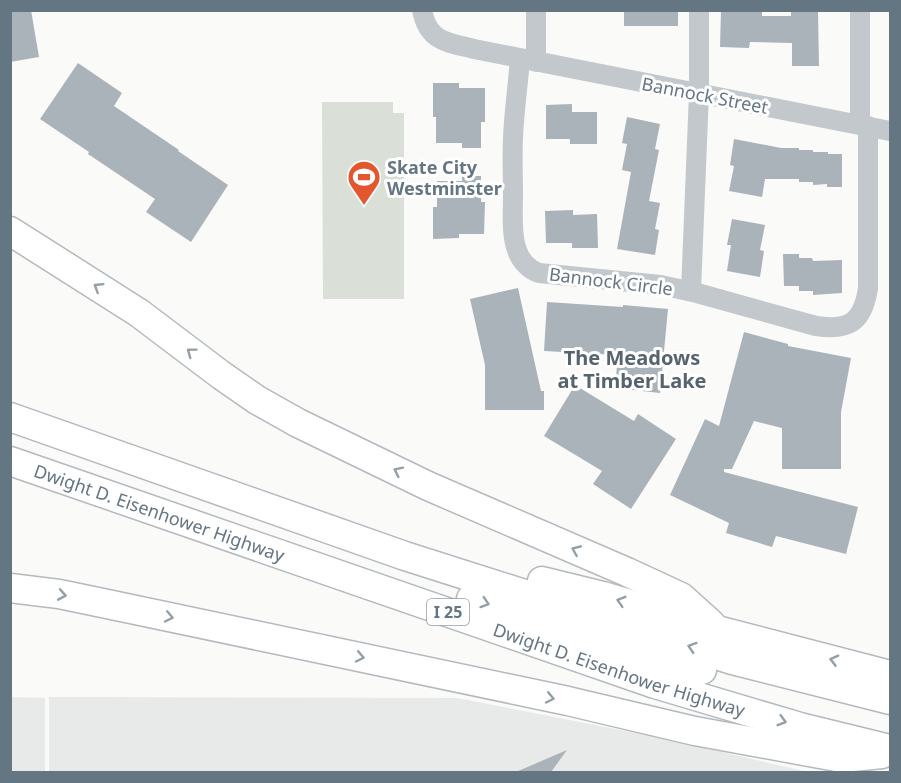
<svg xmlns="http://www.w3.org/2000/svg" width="901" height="783" font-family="'Noto Sans',sans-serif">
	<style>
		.built { fill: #e8e9e9 }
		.green { fill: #dadfd7 }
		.building { fill: #aab3b9 }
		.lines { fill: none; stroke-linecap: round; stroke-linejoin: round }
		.highway-casing { stroke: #b4b9bd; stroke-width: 31 }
		.minor { stroke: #c3c8cc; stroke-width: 20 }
		.highway { stroke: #fff; stroke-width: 28 }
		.oneway { stroke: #939fa8 }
		.labels { text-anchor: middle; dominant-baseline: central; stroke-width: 6; stroke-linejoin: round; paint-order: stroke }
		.shield { fill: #fff; stroke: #939fa8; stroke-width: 1.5 }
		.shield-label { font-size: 16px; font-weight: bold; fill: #657683 }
		.street-label { font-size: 18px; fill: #657683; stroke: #fff }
		.poi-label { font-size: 18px; font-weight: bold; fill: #657683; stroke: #fff; text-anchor: start }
		.neighbourhood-label { font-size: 20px; font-weight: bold; fill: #57646e; stroke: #fff }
	</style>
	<rect width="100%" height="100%" fill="#fafaf8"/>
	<g class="built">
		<polygon points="11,697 45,698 45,772 11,772"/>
		<polygon points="49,697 457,698 662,738 808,772 49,772"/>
	</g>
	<polygon class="green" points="322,102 393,102 393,113 404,113 404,299 323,299"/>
	<g class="building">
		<polygon points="10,10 31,10 39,57 10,62"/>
		<rect x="624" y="10" width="54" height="16"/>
		<polygon points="721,10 762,10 762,16 791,16 791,12 818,12 819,66 792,66 792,43 750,42 749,48 720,47"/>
		<polygon points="78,63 122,93 114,106 179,150 178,151 228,185 191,242 146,212 155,199 88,154 89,152 40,119"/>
		<polygon points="433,83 459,83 459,88 485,88 485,122 481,122 481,148 462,148 462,143 436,143 436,117 433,117"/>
		<polygon points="572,104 572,112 597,112 597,144 570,144 570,139 546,139 546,105"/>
		<polygon points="627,117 660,124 655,149 659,150 649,201 660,203 655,229 659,230 655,255 617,249 631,172 622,170 627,144 622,143"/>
		<polygon points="734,139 781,148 799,148 799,150 813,150 813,152 828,152 828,154 842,154 842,187 827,187 827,184 813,185 813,182 799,182 799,179 765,179 762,197 729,191 734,166 730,165"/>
		<polygon points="462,176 481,176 481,202 485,202 484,234 459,234 459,238 433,239 433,207 437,207 437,181 462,181"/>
		<polygon points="573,210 573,215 597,214 598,248 572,248 572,243 546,243 545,211"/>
		<polygon points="732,219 765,225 760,250 764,251 760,277 727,271 731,245 727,245"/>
		<polygon points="783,254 799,254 799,258 812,258 813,261 842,260 842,293 813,295 813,291 799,291 799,286 784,286"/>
		<polygon points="518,288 541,391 544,391 544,410 485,410 485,365 470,299"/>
		<polygon points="547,302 623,307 623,305 668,309 660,393 615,388 618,355 544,351"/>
		<polygon points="744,332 788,344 788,346 851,358 841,412 841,469 782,469 782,428 754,421 732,469 724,469 724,472 858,507 846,554 776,536 772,547 726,533 729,523 670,495 705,419 719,426"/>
		<polygon points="575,385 634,421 638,414 676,439 631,509 593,484 602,471 544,436"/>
		<polygon points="567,750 551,772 516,772"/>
	</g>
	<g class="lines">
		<defs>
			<g id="highway">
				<polyline points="10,231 139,313 221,375 257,400 298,423 428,486 627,572 681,597 711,624"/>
				<polyline points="10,417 405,556 732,660 890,700"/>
				<path id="s1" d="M 10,461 L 655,684 L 800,727 L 890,749"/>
				<polyline points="542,581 603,596 717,630 890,675"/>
				<polyline points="10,588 59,594 112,605 568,701 695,731 842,758 882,754"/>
				<polyline points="471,599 594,639 702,670"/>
			</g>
		</defs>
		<use href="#highway" class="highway-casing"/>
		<g class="minor">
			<path d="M 422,10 C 428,42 447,42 474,49 L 890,131"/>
			<polyline points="860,10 860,125"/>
			<path d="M 520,59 C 518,85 514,112 513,138 C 512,157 513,176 513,194 C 513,211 511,235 517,250 C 520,260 529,270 539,273 L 661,285 L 697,293 L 816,326 C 849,331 863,322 868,288 L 868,126"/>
			<polyline points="536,62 536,10"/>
			<polyline points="691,291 699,93 699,10"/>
		</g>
		<use href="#highway" class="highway"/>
	</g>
	<defs><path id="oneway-chevron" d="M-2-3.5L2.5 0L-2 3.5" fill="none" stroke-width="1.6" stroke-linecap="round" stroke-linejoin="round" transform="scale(1.5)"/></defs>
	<g class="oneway">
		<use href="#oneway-chevron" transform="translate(98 287) rotate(-148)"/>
		<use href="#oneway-chevron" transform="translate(191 352) rotate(-143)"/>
		<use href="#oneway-chevron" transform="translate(398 471) rotate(-154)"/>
		<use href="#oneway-chevron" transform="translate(576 550) rotate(-157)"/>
		<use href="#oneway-chevron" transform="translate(62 595) rotate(10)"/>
		<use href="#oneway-chevron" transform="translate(621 601) rotate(-163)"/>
		<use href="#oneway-chevron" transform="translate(485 603) rotate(18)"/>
		<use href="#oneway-chevron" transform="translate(169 617) rotate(12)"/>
		<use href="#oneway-chevron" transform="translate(692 647) rotate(-162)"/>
		<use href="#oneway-chevron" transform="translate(360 657) rotate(12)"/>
		<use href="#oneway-chevron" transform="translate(834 660) rotate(-165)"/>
		<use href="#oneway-chevron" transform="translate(550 698) rotate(12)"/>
		<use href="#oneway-chevron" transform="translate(782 721) rotate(16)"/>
	</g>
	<defs>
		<symbol id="stadium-pin" viewBox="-11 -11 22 30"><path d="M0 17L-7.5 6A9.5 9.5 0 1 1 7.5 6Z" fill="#e4572e" stroke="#fff"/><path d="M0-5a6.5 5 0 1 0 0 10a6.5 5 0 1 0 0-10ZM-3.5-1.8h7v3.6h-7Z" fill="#fff"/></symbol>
	</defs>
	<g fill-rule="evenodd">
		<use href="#stadium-pin" x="345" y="158" width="38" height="52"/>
	</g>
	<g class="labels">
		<rect class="shield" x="427" y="599" width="42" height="26" rx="4.5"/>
		<g class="shield-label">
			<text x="448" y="612">I 25</text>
		</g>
		<g class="street-label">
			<text transform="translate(705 95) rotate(11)">Bannock Street</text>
			<text transform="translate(611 281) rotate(7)">Bannock Circle</text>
			<text stroke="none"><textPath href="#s1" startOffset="158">Dwight D. Eisenhower Highway</textPath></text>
			<text stroke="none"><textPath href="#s1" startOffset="644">Dwight D. Eisenhower Highway</textPath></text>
		</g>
		<g class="poi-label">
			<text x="387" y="167">Skate City<tspan x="387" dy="21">Westminster</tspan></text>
		</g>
		<g class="neighbourhood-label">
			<text x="632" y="357">The Meadows<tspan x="632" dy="23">at Timber Lake</tspan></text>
		</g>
	</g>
	<rect width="901" height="783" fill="none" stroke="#657683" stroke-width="24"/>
</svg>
